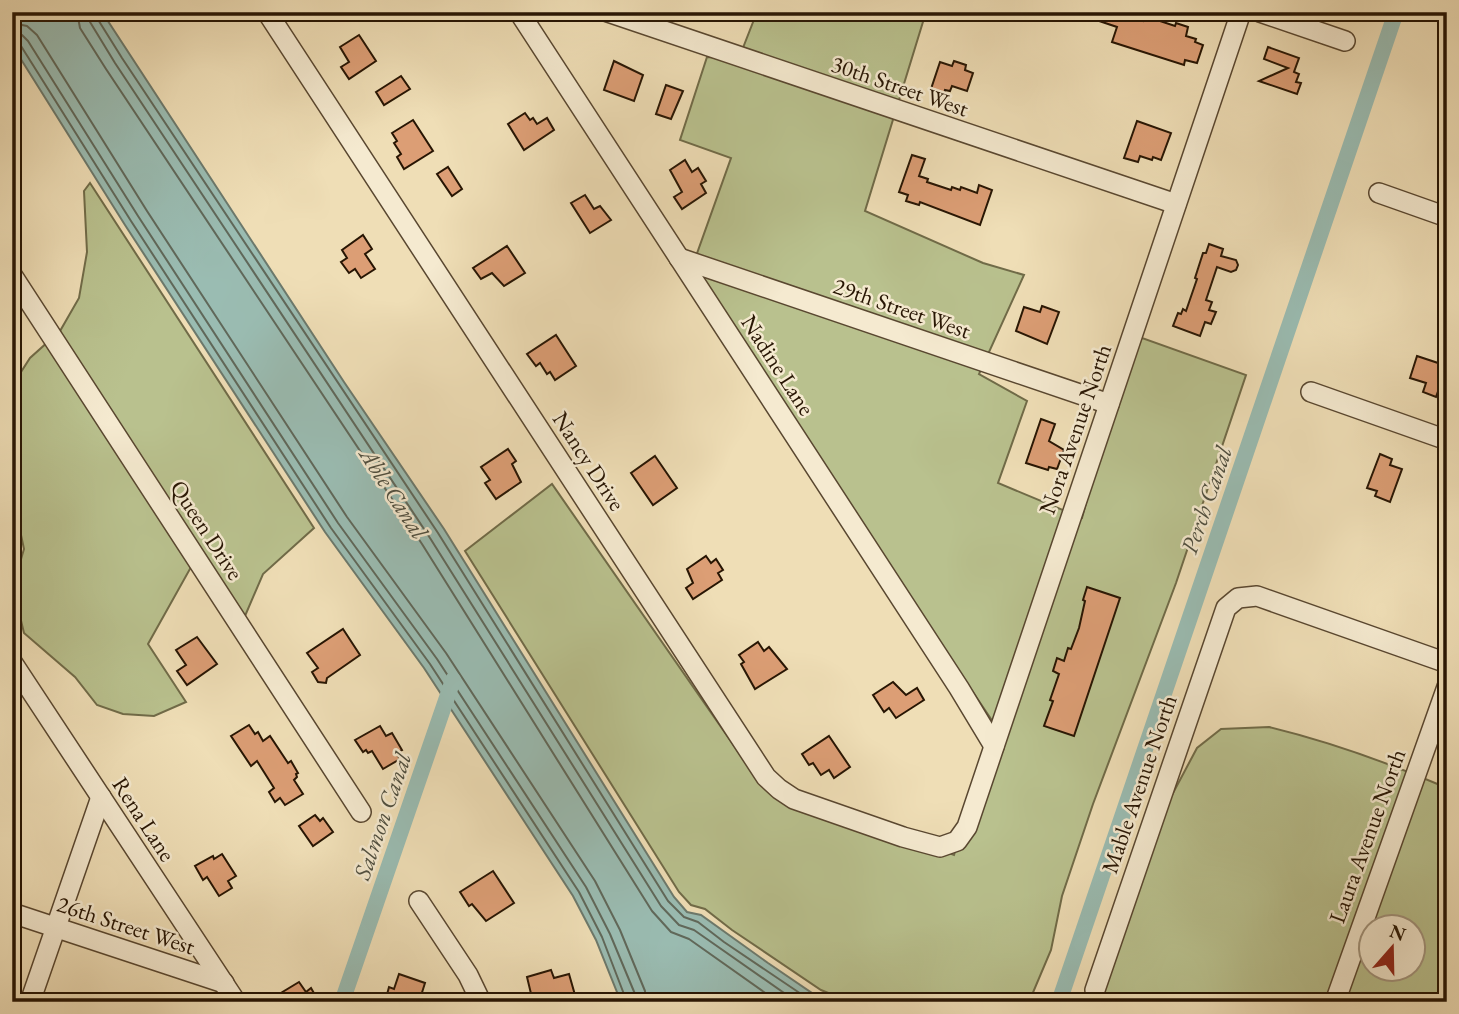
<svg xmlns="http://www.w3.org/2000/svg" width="1459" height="1014" font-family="'EB Garamond',serif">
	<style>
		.green { fill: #b9c18e; stroke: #706b48; stroke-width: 2; fill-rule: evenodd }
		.water { fill: #9abcb2; stroke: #6c796c; stroke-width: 2 }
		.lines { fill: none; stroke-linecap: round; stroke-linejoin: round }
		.shore { stroke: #60685a; stroke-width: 2 }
		.canal { stroke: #9abcb2; stroke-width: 16 }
		.building { fill: #dc9e75; stroke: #271503; stroke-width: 2 }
		.minor-casing { stroke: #594730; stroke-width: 22 }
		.minor { stroke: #f5ead0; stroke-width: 19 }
		.labels { text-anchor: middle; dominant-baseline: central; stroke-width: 5; stroke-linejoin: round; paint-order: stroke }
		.street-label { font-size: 23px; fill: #271503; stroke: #f5ead0 }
		.water-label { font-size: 24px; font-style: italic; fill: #4f4f40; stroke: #f5ead0 }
	</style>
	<rect width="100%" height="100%" fill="#efdeb6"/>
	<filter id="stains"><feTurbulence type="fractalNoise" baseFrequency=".00286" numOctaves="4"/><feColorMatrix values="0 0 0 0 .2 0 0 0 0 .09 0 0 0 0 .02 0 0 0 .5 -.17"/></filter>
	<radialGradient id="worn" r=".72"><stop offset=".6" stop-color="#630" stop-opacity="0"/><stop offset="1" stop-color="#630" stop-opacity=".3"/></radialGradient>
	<g class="green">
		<polygon points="757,12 926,12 865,211 983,263 1024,275 979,374 1027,401 998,483 1082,518 1131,334 1246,375 1176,583 1093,804 1062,896 1051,950 1029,1002 850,1002 821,990 732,930 705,909 691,905 679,892 465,551 552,484 760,783 954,855 995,725 690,273 731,158 680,140 707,57 739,58"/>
		<polygon points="90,183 314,528 263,574 245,616 191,567 148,644 186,702 154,716 123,714 97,705 75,677 24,633 16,600 19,566 24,549 12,493 12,386 30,358 60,331 79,298 87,252 84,191"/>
		<path d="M 1269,727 C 1331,742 1389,763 1447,788 L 1447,1002 L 1083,1002 L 1156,825 L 1197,748 L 1221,729 ZM 1372,926 L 1414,926 L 1414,968 L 1372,968 Z"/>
	</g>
	<polygon class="water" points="12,12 102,12 344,382 444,529 674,897 687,912 701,915 768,963 818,997 831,1002 621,1002 596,940 573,896 424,668 325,532 125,225 12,45"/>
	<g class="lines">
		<g class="shore">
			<polyline points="77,12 80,28 106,69 422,544 652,911 671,932 689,939 778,1002"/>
			<polyline points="88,12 90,22 115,63 430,538 661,906 679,925 694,930 797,1002"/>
			<polyline points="96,12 97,18 122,58 438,533 668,901 684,917 698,922 724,942 813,1002"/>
			<polyline points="12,23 27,26 37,35 147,211 347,517 446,653 595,881 620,930 645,991 646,1002"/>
			<polyline points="12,34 22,35 28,41 138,216 338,523 437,659 586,887 610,934 635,994 636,1002"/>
			<polyline points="12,42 21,46 131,221 331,528 430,664 579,892 602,937 627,1002"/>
		</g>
		<g class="canal">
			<polyline points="342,1002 453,680"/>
			<polyline points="1059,1002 1396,12"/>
		</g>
	</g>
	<g class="building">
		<polygon points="1079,12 1118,12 1143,21 1145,16 1175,26 1176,23 1188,27 1186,36 1196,39 1195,42 1203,45 1197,63 1185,60 1184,65 1112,42 1117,27 1078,14"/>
		<polygon points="359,35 376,61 349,79 341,67 349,62 340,47"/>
		<polygon points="1268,47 1299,58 1294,72 1299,74 1296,82 1301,83 1297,94 1259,81 1288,68 1264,59"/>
		<polygon points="614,61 643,75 634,101 604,90"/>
		<polygon points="954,61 966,65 965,70 973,73 967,91 952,86 950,91 945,90 944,94 931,89 940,62 952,66"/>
		<polygon points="401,76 410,89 384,105 376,92"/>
		<polygon points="666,85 683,91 671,119 656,114"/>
		<polygon points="525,113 530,120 533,118 537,124 547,118 554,130 524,150 508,124"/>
		<polygon points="413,120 433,151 404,169 397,157 401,154 394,143 397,141 392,133"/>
		<polygon points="1137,121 1171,133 1161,160 1153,157 1152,160 1140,156 1138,162 1124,158"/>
		<polygon points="912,155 925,159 919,176 928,179 927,182 951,190 952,187 960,190 961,187 977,193 979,185 992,190 980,225 920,202 919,205 906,201 908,195 899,192"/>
		<polygon points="685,160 692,172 698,168 706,181 701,184 706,193 682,209 674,197 682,192 670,170"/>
		<polygon points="448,167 462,189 452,196 437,174"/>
		<polygon points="585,195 594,209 600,206 611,220 590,233 571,203"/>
		<polygon points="363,235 372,249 365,254 375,269 361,278 355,269 349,273 341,262 347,258 342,250"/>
		<polygon points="1209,244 1223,249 1221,256 1236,260 1238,265 1236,270 1231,272 1217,267 1206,300 1212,302 1209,310 1216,312 1211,324 1205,322 1200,336 1173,326 1178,313 1181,314 1183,309 1186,311 1197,279 1195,278 1203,253 1206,253"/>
		<polygon points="507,246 525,273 504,286 492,273 481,279 473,268"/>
		<polygon points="1042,306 1059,312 1047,344 1016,331 1024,307 1040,312"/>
		<polygon points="556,335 576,366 555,380 550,372 547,374 540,363 536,366 527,354"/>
		<polygon points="1417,356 1447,366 1436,397 1423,392 1426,383 1410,378"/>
		<polygon points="1041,419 1055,424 1049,441 1064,450 1057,469 1049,467 1048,470 1026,463"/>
		<polygon points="508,449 516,461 512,464 521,482 496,499 485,483 490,480 481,467"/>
		<polygon points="1380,454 1392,459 1390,465 1402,469 1390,502 1375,496 1377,491 1367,488"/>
		<polygon points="655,456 677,488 653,505 631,473"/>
		<polygon points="706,556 711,563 716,559 723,570 718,573 722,580 693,599 686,588 693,583 687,569"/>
		<polygon points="1087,587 1120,598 1074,736 1044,726 1053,701 1050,700 1059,674 1053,671 1057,658 1064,661 1068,648 1071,649 1079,628 1085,601 1083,600"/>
		<polygon points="343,629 360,655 327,678 326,683 318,682 312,672 318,668 307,653"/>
		<polygon points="197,637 217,664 187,685 177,671 186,665 176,650"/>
		<polygon points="758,642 764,651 769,647 787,669 755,689 741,664 744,662 739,655"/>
		<polygon points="893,682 906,695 917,688 924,700 896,718 889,708 884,712 873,695"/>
		<polygon points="249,725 255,734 258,732 263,741 270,736 288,763 291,761 298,773 296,774 297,777 294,780 303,794 285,805 280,798 275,802 269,792 274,788 257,761 251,766 231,736"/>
		<polygon points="380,726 386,736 392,733 402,750 396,753 400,759 383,769 372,751 368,753 366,750 363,752 355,740"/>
		<polygon points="829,736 850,767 834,778 829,770 821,775 813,763 809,765 802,754"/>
		<polygon points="315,815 320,821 323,818 333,832 313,846 299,826"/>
		<polygon points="222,854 236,876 228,881 232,888 219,896 207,877 203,880 195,866 213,856 214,859"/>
		<polygon points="493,871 514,903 486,921 472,904 469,906 460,892"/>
		<polygon points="551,970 554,978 569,974 577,1002 533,1002 527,977"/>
		<polygon points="399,974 425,983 419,1002 385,1002 389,987 394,989"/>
		<polygon points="299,982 306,992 311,988 319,1002 266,1002"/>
	</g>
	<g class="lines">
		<defs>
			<g id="minor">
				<polyline points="267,12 766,777 779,789 794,799 903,837 940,847 957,841 967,827 1241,12"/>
				<polyline points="519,12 959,688 994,746"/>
				<polyline points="608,12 1176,204"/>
				<polyline points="1260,12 1345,41"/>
				<polyline points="1379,193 1447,217"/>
				<polyline points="679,258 1109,404"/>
				<polyline points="12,275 361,812"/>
				<polyline points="1311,392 1447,440"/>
				<polyline points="12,662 236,1002"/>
				<polyline points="419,901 468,975 481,1002"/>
				<polyline points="12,913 224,983"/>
				<polyline points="1095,990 1226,608 1238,598 1257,596 1447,663"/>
				<polyline points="30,1002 101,797"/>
				<polyline points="1335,1002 1447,687"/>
			</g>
		</defs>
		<use href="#minor" class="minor-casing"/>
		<use href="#minor" class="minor"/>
	</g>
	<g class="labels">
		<g class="street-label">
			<text transform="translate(900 86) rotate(19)">30th Street West</text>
			<text transform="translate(902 308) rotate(19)">29th Street West</text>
			<text transform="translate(778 365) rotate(57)">Nadine Lane</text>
			<text transform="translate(1075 429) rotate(-71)">Nora Avenue North</text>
			<text transform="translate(589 461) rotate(57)">Nancy Drive</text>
			<text transform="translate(207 530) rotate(57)">Queen Drive</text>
			<text transform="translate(1139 784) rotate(-71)">Mable Avenue North</text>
			<text transform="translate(144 819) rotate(57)">Rena Lane</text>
			<text transform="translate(1367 836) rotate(-70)">Laura Avenue North</text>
			<text transform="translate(126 925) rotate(18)">26th Street West</text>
		</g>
		<g class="water-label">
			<text transform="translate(394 493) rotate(57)">Able Canal</text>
			<text transform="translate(1206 500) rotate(-71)">Perch Canal</text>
			<text transform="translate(382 816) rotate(-71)">Salmon Canal</text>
		</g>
	</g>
	<rect width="1459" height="1014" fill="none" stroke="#efdeb6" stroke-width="42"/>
	<rect x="14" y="14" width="1431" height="986" fill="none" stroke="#271503" stroke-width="3.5"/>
	<rect x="21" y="21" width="1417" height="972" fill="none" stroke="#271503" stroke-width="2"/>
	<g transform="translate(1392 948) rotate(20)"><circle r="33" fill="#f5ead0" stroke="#a3957e" stroke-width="2"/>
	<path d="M0-5L12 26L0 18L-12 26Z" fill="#8f2418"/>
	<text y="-10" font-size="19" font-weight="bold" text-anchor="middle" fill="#271503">N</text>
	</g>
	<rect width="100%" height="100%" filter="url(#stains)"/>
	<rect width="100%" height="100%" fill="url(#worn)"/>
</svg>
